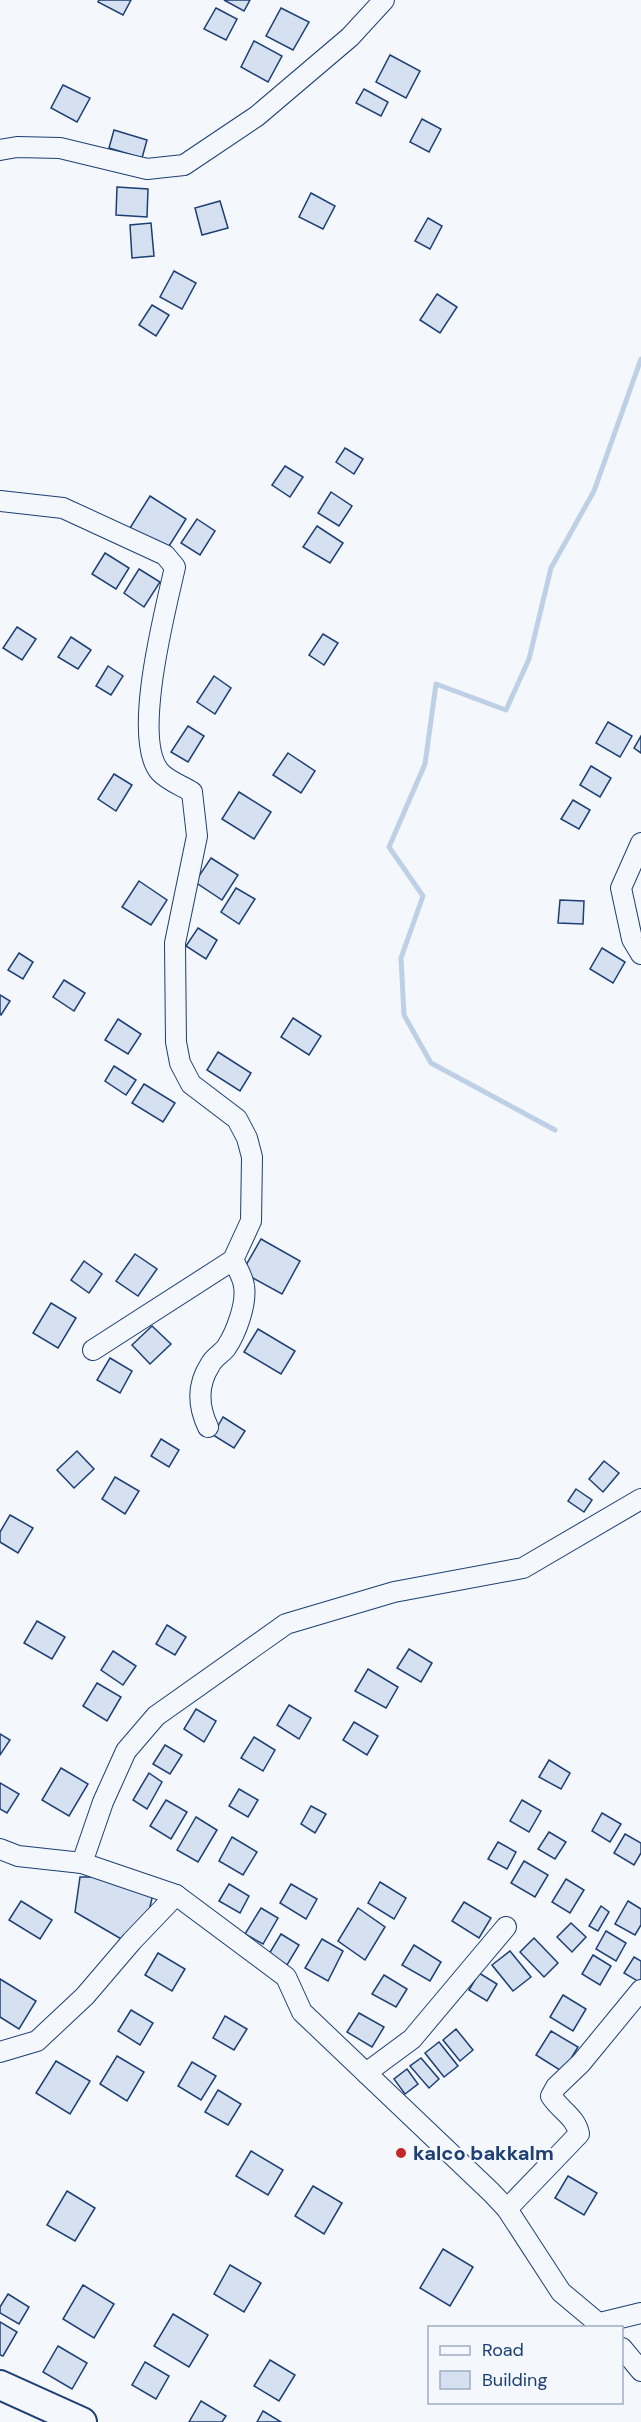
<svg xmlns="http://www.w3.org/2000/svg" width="641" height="2422" font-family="'DM Sans',sans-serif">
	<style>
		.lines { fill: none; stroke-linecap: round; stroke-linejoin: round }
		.stream { stroke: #bed0e5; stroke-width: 5 }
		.building { fill: #d5e0f0; stroke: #1d3f73; stroke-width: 1.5 }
		.minor-casing { stroke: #1d3f73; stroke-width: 22 }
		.highway-casing { stroke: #1d3f73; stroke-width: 32 }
		.minor { stroke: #f4f7fb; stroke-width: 20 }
		.highway { stroke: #f4f7fb; stroke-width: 28 }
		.poi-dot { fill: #c62828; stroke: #f4f7fb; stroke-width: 2 }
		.labels { text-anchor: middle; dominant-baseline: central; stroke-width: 4.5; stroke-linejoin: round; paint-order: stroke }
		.poi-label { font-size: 20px; font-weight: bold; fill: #1d3f73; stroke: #f4f7fb; text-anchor: start }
	</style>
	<rect width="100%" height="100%" fill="#f4f7fb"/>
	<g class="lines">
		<polyline class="stream" points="555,1130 431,1063 404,1015 401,958 423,896 389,847 425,764 436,684 506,710 529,659 551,568 594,491 641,359"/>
	</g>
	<g class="building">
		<polygon points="99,0 131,0 123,15 98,2"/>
		<polygon points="224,0 250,0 244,11"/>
		<polygon points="216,8 237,19 226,40 204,29"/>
		<polygon points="281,8 309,22 293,50 266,36"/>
		<polygon points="254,41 282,56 268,82 241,67"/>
		<polygon points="390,55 420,71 406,98 376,82"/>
		<polygon points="63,85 90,98 77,122 51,108"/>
		<polygon points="364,89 388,102 381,116 356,103"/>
		<polygon points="422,119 441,129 429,152 410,142"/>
		<polygon points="114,130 147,140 142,158 109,148"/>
		<polygon points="117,187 148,189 147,217 116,215"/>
		<polygon points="311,193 335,206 323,229 299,217"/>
		<polygon points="220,201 228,228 202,235 195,208"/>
		<polygon points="428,218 442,226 430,249 415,241"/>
		<polygon points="151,223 154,256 132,258 130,225"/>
		<polygon points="174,271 196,283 182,309 160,297"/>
		<polygon points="437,294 457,307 440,333 420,320"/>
		<polygon points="152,305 169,315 156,336 139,325"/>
		<polygon points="345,448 363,459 354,474 336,462"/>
		<polygon points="285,466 303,477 290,497 272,485"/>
		<polygon points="331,492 352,506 339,526 318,513"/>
		<polygon points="150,496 186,519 166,551 130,528"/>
		<polygon points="197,519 215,531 200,555 181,543"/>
		<polygon points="317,526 343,543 330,563 303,547"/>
		<polygon points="105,553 129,568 116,589 92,574"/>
		<polygon points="139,569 160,582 144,607 124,593"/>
		<polygon points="17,627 36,639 22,660 3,648"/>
		<polygon points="323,634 338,643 324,665 309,655"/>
		<polygon points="71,637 91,650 78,669 58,657"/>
		<polygon points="108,666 123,676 111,695 96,686"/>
		<polygon points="214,676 231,688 215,714 197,702"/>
		<polygon points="608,722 632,736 620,757 596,743"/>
		<polygon points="188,726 204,736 188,762 171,752"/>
		<polygon points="641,736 641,753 634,748"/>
		<polygon points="288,753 315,771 301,793 273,775"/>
		<polygon points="591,766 611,778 600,797 580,785"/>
		<polygon points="114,774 132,785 116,811 98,799"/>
		<polygon points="239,792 271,812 254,839 222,819"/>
		<polygon points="573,800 590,810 579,829 561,819"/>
		<polygon points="211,858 238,875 222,900 195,882"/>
		<polygon points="139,881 167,900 151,925 122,907"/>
		<polygon points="236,888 255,899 239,924 221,912"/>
		<polygon points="560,900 584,901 583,924 558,923"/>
		<polygon points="198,928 217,940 206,959 186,946"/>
		<polygon points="602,948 625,962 613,983 590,969"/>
		<polygon points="19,953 33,962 23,979 8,970"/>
		<polygon points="64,980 85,993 74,1011 53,997"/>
		<polygon points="0,995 10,1001 1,1015 0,1014"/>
		<polygon points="293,1018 321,1036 309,1055 281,1037"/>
		<polygon points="118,1019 141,1034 128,1054 105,1040"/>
		<polygon points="218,1052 251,1073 240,1091 207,1070"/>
		<polygon points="114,1066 136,1080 126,1095 105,1081"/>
		<polygon points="144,1084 175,1103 163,1122 132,1103"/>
		<polygon points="261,1239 300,1261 282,1294 242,1272"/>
		<polygon points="135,1254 157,1269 138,1296 116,1281"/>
		<polygon points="84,1261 102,1274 89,1293 71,1280"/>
		<polygon points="51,1303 76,1318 58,1348 33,1333"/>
		<polygon points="152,1326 171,1344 150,1364 132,1345"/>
		<polygon points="258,1329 295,1351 281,1374 244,1352"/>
		<polygon points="110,1358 132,1371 120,1393 97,1380"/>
		<polygon points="223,1417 245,1431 234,1448 213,1435"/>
		<polygon points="161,1439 179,1450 169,1467 151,1456"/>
		<polygon points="77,1451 94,1469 74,1488 57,1470"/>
		<polygon points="604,1461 619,1473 603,1492 589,1479"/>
		<polygon points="115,1477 139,1491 125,1514 102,1499"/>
		<polygon points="576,1489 592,1500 584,1512 568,1501"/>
		<polygon points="10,1515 33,1528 18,1553 0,1542 0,1532"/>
		<polygon points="37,1621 65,1637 52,1659 24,1643"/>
		<polygon points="167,1625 186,1637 175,1655 156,1644"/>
		<polygon points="409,1649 432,1663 421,1682 397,1668"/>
		<polygon points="113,1651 136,1666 123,1685 101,1670"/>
		<polygon points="368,1669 398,1687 386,1708 355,1691"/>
		<polygon points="97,1683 121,1697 107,1721 83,1706"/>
		<polygon points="289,1705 311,1718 299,1739 277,1725"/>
		<polygon points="196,1709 216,1721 204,1742 184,1729"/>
		<polygon points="354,1722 378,1736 367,1755 343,1740"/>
		<polygon points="0,1734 10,1740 0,1755"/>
		<polygon points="254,1737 275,1750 263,1771 241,1758"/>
		<polygon points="165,1745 182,1755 170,1774 153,1764"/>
		<polygon points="549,1760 570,1773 561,1789 539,1777"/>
		<polygon points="61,1768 88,1784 69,1816 42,1800"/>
		<polygon points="149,1773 162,1782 147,1809 133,1800"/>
		<polygon points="0,1783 19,1794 7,1813 0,1809"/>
		<polygon points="239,1789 258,1800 248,1817 229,1806"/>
		<polygon points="166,1800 187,1812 171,1839 150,1826"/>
		<polygon points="522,1800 541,1811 529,1832 510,1821"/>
		<polygon points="311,1806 326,1814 315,1833 301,1824"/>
		<polygon points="602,1813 621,1824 610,1842 592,1831"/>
		<polygon points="196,1817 217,1830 198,1862 177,1850"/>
		<polygon points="549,1832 566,1842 555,1859 538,1849"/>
		<polygon points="625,1834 641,1843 641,1853 634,1865 614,1853"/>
		<polygon points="232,1837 257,1852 243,1875 219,1861"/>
		<polygon points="498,1842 516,1852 507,1869 488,1859"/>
		<polygon points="524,1861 548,1875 535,1897 511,1883"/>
		<polygon points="80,1877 106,1877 153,1894 148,1915 123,1940 75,1912"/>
		<polygon points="566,1879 584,1890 570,1913 552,1902"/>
		<polygon points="380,1882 406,1898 394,1919 368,1903"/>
		<polygon points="229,1884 249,1896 240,1913 219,1901"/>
		<polygon points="291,1884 317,1899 306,1919 280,1903"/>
		<polygon points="21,1901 52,1920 40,1939 9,1920"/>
		<polygon points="628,1901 641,1909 641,1925 635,1935 615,1924"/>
		<polygon points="464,1902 491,1918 479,1938 452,1921"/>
		<polygon points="601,1906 609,1912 598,1931 589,1926"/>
		<polygon points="261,1908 278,1918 263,1944 245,1934"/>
		<polygon points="358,1908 385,1927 365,1960 338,1941"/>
		<polygon points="571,1923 586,1937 572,1952 557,1937"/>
		<polygon points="606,1931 626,1943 616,1961 596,1949"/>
		<polygon points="281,1934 299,1945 287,1965 269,1954"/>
		<polygon points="534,1938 558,1963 544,1977 520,1952"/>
		<polygon points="322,1939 343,1951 328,1981 305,1968"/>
		<polygon points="414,1945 441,1962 430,1981 402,1965"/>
		<polygon points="510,1951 531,1977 513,1991 492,1965"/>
		<polygon points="158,1953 185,1969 172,1991 145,1975"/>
		<polygon points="593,1955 611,1966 600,1985 582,1974"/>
		<polygon points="634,1957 641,1961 641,1983 624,1973"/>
		<polygon points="479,1973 497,1984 487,2001 469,1990"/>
		<polygon points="384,1975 407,1989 396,2007 372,1994"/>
		<polygon points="0,1979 36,2001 19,2029 0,2017"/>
		<polygon points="563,1995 586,2009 573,2031 550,2017"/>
		<polygon points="131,2010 153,2023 140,2045 118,2031"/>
		<polygon points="359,2013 384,2027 372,2047 347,2032"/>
		<polygon points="225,2016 247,2029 234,2050 213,2038"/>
		<polygon points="456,2029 473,2050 460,2061 443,2040"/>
		<polygon points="551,2031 578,2047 563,2072 536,2055"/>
		<polygon points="439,2042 458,2066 444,2077 425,2053"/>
		<polygon points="117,2056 144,2072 127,2101 100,2084"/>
		<polygon points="421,2058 439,2079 429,2088 410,2066"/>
		<polygon points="56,2061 90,2081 70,2114 36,2093"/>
		<polygon points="192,2062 216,2076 201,2100 178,2086"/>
		<polygon points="407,2069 418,2084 405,2094 394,2079"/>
		<polygon points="218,2090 241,2104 228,2125 205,2112"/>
		<polygon points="251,2151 283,2170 268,2195 236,2176"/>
		<polygon points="568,2176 597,2193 584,2215 555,2198"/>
		<polygon points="313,2186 342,2203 324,2234 295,2216"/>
		<polygon points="67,2191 95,2208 75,2241 47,2225"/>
		<polygon points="443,2249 473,2267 450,2306 420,2288"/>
		<polygon points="230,2265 261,2283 244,2312 214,2294"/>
		<polygon points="83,2285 114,2304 94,2338 63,2319"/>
		<polygon points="8,2294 29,2307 19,2324 0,2313 0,2307"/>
		<polygon points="173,2314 208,2335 189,2367 154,2346"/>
		<polygon points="0,2322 17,2332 3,2356 0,2355"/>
		<polygon points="58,2346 87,2363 72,2389 43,2372"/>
		<polygon points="270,2360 295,2375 279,2401 254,2386"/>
		<polygon points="145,2362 169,2376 156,2399 132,2385"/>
		<polygon points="201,2401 226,2416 222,2422 189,2422"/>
		<polygon points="263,2411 281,2422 257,2422"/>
	</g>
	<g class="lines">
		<defs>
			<g id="minor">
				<polyline points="0,150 17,147 60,148 147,169 184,165 257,116 350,37 384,0"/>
				<path d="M 0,501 L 63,508 L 165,555 L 175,567 C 166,608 131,739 160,772 C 167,780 182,786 192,792 L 197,836 L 175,943 L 176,1042 L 180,1063 L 191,1084 L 237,1119 L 247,1138 L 252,1157 L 251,1221 L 233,1260 L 93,1350"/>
				<polyline points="641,843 621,888 632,939 641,954"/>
				<path d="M 208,1427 C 198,1406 197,1385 210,1365 C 213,1358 221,1354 226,1348 C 236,1333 247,1304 244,1286 C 243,1277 237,1268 233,1260"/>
				<polyline points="0,1849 18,1856 82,1863 176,1895 286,1977 302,2012 491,2192 507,2209 561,2292 604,2328"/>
				<polyline points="82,1863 103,1802 126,1751 156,1716 286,1624 394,1592 523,1568 641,1499"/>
				<polyline points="0,2052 37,2041 85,1996 132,1941 176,1895"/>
				<polyline points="366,2073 412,2039 506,1927"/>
				<path d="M 507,2209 L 579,2134 C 576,2117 560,2110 551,2096 L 556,2087 L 581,2063 L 641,1990"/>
				<polyline points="600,2323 641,2313"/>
				<polyline points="622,2348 641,2371"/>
			</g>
			<polyline id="highway" points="0,2385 82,2422"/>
		</defs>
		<use href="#minor" class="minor-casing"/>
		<use href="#highway" class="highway-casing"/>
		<use href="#minor" class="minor"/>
		<use href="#highway" class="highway"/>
	</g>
	<circle class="poi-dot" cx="401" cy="2153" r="6"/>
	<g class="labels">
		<g class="poi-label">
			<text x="413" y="2153">kalco bakkalm</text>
		</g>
	</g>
	<rect x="428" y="2326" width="195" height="78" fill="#f4f7fb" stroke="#9eadc5" stroke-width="1.5"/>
	<rect x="440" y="2346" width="30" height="9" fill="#f4f7fb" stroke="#9eadc5" stroke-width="1.5"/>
	<text x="482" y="2356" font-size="18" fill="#1d3f73">Road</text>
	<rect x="440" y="2371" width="30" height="18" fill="#d5e0f0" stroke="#9eadc5" stroke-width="1.5"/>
	<text x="482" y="2386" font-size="18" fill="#1d3f73">Building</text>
</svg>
